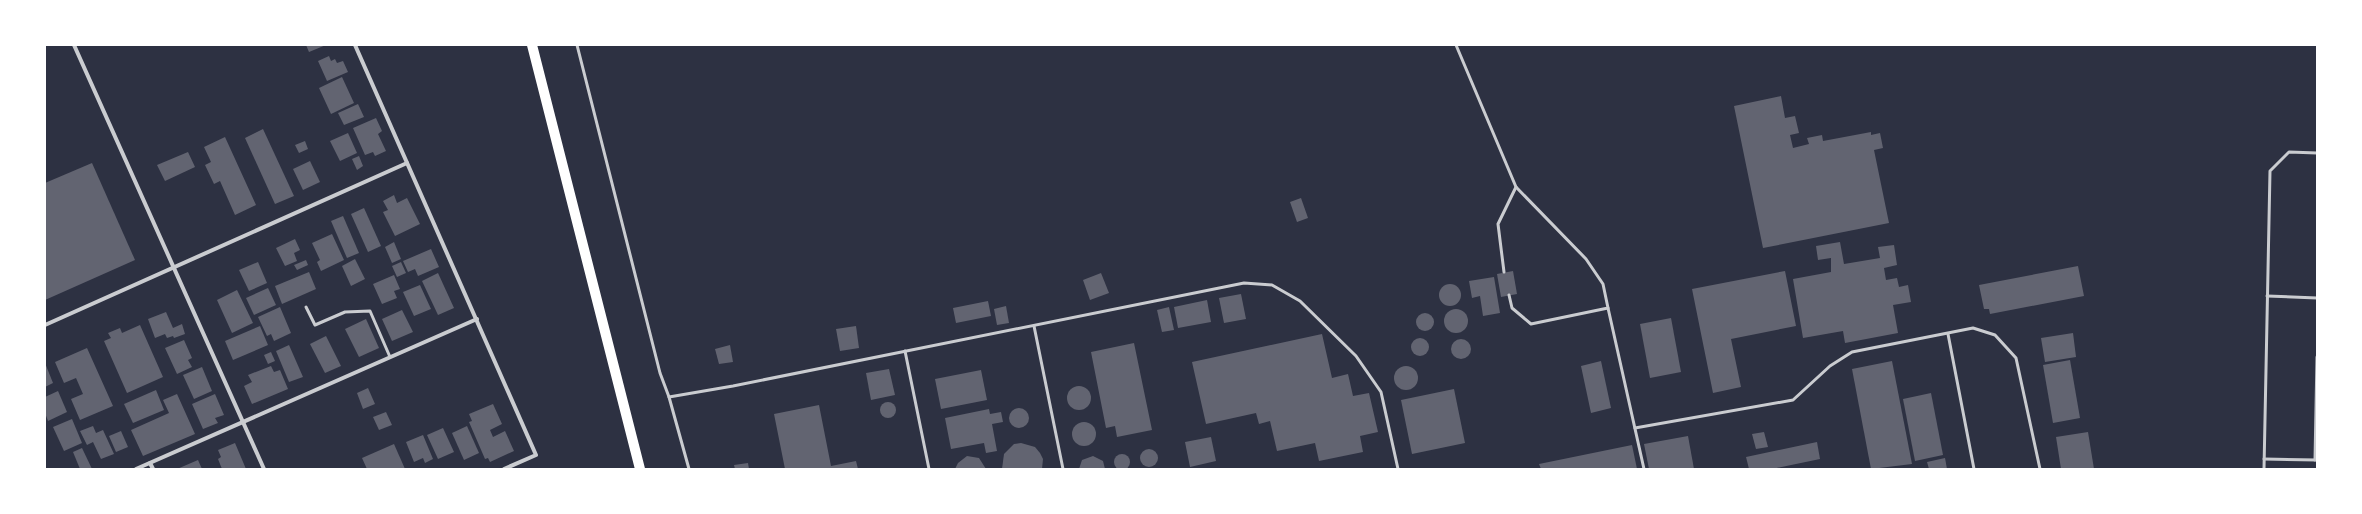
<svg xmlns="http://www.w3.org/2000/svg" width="2362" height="514" font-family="'Open Sans',sans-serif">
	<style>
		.building { fill: #626471 }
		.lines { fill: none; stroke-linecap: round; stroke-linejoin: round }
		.service { stroke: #caccd0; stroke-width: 3 }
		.minor { stroke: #caccd0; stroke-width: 4 }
		.primary { stroke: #fff; stroke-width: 10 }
	</style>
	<rect width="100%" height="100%" fill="#2d3142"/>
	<g class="building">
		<polygon points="306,45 326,45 309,52"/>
		<polygon points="329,56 331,61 335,59 337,63 343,61 348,72 327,81 318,61"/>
		<polygon points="342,77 354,103 331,114 319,88"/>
		<polygon points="1781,96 1785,118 1795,116 1799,133 1790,135 1793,148 1809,144 1807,138 1822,135 1823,141 1871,132 1871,135 1880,133 1883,148 1874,150 1889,223 1763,248 1734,106"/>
		<polygon points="358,104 364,117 344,125 338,113"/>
		<polygon points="376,118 382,131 378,134 386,151 375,156 373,152 365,155 353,128"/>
		<polygon points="263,129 294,196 275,204 245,138"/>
		<polygon points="348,133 357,153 340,161 330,141"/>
		<polygon points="225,137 256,205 235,215 220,181 214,184 205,165 211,162 204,147"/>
		<polygon points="305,141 308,149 299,153 295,145"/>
		<polygon points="188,152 195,167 165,181 157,165"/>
		<polygon points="359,156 363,166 357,170 352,159"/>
		<polygon points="310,161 320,182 303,190 293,169"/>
		<polygon points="92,163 135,260 45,300 45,183"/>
		<polygon points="394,195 397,203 407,198 420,224 395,236 383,212 388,210 383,201"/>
		<polygon points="1301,198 1308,218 1297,222 1290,202"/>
		<polygon points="364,208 381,246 368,252 351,214"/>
		<polygon points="343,216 359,253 347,258 331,221"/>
		<polygon points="332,234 344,260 321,271 317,262 320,260 312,243"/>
		<polygon points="295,239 300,250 294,253 297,261 285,266 276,248"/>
		<polygon points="394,242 401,259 392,263 385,247"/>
		<polygon points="1840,242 1844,264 1880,258 1878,247 1894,245 1897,265 1884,268 1886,280 1897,278 1899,287 1908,285 1911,302 1893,305 1898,333 1845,343 1843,331 1803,338 1793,279 1831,272 1831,258 1818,260 1816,246"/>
		<polygon points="431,249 439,267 418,276 415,269 408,272 403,261"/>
		<polygon points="355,259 365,279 351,286 342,266"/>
		<polygon points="306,260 308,265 297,270 294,265"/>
		<polygon points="258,262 267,283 249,291 239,270"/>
		<polygon points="401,262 406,273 397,277 392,266"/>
		<polygon points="2078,266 2084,296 1990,314 1989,309 1984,309 1979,285"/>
		<polygon points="1513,271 1517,294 1501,297 1497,274"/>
		<polygon points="1785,271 1796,326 1731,339 1741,387 1713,393 1692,289"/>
		<polygon points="309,272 316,289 282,304 275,286"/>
		<polygon points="438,273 454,308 438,315 422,281"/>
		<polygon points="1101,273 1109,293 1090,300 1083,280"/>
		<polygon points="394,275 400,289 394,291 397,298 382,304 373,284"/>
		<polygon points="1494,277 1500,313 1483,316 1480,296 1472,298 1469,281"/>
		<circle cx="1450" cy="295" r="11"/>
		<polygon points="420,285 431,309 414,316 403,292"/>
		<polygon points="268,288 276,305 254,315 246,298"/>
		<polygon points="237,290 253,323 232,333 217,300"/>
		<polygon points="1241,294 1246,319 1224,323 1219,298"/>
		<polygon points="1207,300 1211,322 1178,328 1174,307"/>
		<polygon points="988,301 991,316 956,323 953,308"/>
		<polygon points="1006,306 1009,323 997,325 994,309"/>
		<polygon points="280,307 291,333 274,341 271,334 267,336 258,317"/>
		<polygon points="1169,307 1174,330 1162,332 1157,310"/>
		<circle cx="1456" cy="321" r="12"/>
		<polygon points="402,310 413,332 392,341 382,319"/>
		<polygon points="166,312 173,328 182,324 185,334 174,338 173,336 167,338 165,334 155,338 148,319"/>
		<circle cx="1425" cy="322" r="9"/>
		<polygon points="1671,318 1681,372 1650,378 1640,324"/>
		<polygon points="366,319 379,348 359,357 345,329"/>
		<polygon points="140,325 163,377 127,393 104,341 111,338 108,333 120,328 122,333"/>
		<polygon points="260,326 268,345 233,360 225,341"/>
		<polygon points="856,326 859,348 840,351 836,329"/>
		<polygon points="2073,333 2076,357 2045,362 2041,338"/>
		<polygon points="1322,334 1332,378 1348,374 1353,396 1369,393 1378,432 1360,436 1363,452 1319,461 1315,443 1277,451 1270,421 1259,424 1256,413 1206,424 1192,362"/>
		<polygon points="326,336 341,366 325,373 310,344"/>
		<circle cx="1420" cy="347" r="9"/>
		<circle cx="1461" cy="349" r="10"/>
		<polygon points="184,340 192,358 188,360 192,367 177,374 165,348"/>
		<polygon points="1134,343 1152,430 1117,437 1115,426 1106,428 1091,352"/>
		<polygon points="289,345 303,377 289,382 276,351"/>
		<polygon points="730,345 733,362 719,364 715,349"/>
		<polygon points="87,348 113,406 80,420 71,399 83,394 76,378 64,383 55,362"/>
		<polygon points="271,352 275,361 268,364 264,355"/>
		<polygon points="2070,360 2080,418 2053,423 2043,365"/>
		<polygon points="1601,361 1611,408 1591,413 1581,366"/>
		<polygon points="1892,361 1912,464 1871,469 1852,369"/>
		<polygon points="45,363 53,383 45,387"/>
		<polygon points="271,366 274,372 280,370 288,389 252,404 244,386 252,382 248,375"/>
		<circle cx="1406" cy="378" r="12"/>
		<polygon points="202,367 212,391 194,399 183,375"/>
		<polygon points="889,369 895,395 871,400 866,373"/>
		<polygon points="981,370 987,400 941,409 935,379"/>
		<circle cx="1079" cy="398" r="12"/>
		<polygon points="368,388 375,404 363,409 357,393"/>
		<polygon points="1454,389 1465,443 1412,454 1401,400"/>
		<polygon points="156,390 164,410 133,423 124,404"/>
		<polygon points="58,391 67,412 48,421 45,413 45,397"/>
		<polygon points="1931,393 1943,455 1915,461 1903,399"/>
		<polygon points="177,394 195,434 143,456 131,430 169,413 163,400"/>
		<polygon points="215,394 224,415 215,418 218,423 203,429 192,404"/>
		<circle cx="888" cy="410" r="8"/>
		<polygon points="493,404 502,424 490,430 493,437 505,431 514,451 490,462 488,458 485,459 469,422 472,421 469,414"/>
		<polygon points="819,405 831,466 856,461 858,469 785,469 774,414"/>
		<circle cx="1019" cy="418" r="10"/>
		<polygon points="989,409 990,414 1001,412 1003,422 992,424 997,451 986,453 984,443 951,449 945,418"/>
		<polygon points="386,412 392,425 379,430 373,417"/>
		<polygon points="72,419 82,443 64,451 53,427"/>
		<circle cx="1084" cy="434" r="12"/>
		<polygon points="93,426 96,433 103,430 114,454 101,459 93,442 87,445 80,431"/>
		<polygon points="467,426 479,453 464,460 452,433"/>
		<polygon points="443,428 454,452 438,459 427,435"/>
		<polygon points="121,431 128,447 116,452 109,436"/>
		<polygon points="1764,432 1768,447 1756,449 1752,434"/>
		<polygon points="2088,432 2094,469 2061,469 2056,437"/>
		<polygon points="423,435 433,459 425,463 423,458 414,462 406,442"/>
		<polygon points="1688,436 1694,469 1649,469 1644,444"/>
		<polygon points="1211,437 1216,461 1190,467 1185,442"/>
		<polygon points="1817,442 1820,459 1772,469 1749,469 1746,457"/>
		<polygon points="235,443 246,469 222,469 218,459 221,457 218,450"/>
		<polygon points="1021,443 1035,447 1040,453 1043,459 1042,469 1002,469 1004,454 1014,444"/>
		<polygon points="394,444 405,469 367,469 362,458"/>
		<polygon points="1632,445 1637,469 1541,469 1539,464"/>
		<polygon points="82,448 92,469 80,469 73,452"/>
		<circle cx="1149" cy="458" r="9"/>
		<circle cx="1122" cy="462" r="8"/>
		<polygon points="967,456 979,458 986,469 955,469 958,463"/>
		<polygon points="1093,456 1103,461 1105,469 1079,469 1082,460"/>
		<polygon points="1945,458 1947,469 1929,469 1927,462"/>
		<polygon points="198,460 202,469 177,469"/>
		<polygon points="748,463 749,469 735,469 734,465"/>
	</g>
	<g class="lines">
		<g class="service">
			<polyline points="577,45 660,373 669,397 689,469"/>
			<polyline points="1456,45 1516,187 1586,259 1603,284 1608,308 1531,324 1512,308 1509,295"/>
			<polyline points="1504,272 1498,224 1516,187"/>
			<polyline points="2267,296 2317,298"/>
			<polyline points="306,307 315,325 345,312 370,311 390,357"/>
			<polyline points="1608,308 1644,469"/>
			<polyline points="1034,326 1063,469"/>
			<polyline points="1948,334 1974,469"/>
			<polyline points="905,351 929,469"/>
			<polyline points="669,397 733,386 1244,283 1272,285 1300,301 1356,356 1381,392 1398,469"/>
			<polyline points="1635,428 1793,400 1830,366 1852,352 1973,328 1995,335 2016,358 2040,469"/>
			<polyline points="2264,459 2317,460"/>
			<polyline points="2315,460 2317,357"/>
			<polyline points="2264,469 2270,171 2289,152 2317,153"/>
		</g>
		<g class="minor">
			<polyline points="74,45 264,469"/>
			<polyline points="355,45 536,455 504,469"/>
			<polyline points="45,325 407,163"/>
			<polyline points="150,463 153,469"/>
			<polyline points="136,469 477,319"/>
		</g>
		<polyline class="primary" points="532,45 640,469"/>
	</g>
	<rect width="2362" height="514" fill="none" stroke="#ffffff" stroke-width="92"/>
</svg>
